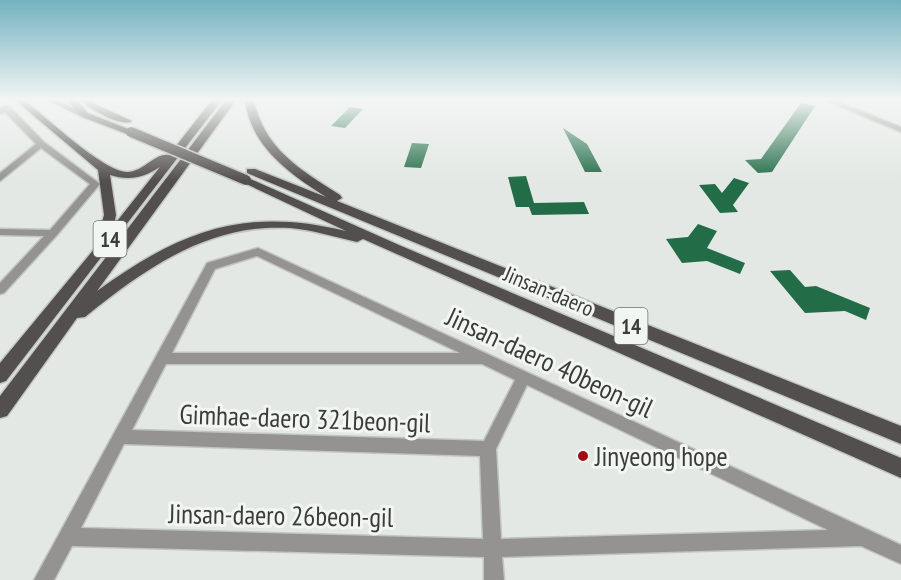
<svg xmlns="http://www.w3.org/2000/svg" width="901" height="580" font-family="'PT Sans Narrow',sans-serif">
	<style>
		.building { fill: #226d47 }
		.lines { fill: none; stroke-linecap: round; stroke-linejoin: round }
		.minor-casing { stroke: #c1c6c3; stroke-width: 3 }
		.secondary-casing { stroke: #c1c6c3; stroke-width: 3 }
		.primary-casing { stroke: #c1c6c3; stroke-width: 3 }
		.minor { fill: #959392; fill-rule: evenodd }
		.secondary { fill: #6e6b6a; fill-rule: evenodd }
		.primary { fill: #534f4e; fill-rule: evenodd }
		.primary-bridge-casing { stroke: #c1c6c3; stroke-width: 13; stroke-linecap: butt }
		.primary-bridge { stroke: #534f4e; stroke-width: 10 }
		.poi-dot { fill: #a30a14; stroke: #f1f6f2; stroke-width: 2 }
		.labels { text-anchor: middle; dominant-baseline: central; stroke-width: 6; stroke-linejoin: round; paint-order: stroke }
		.shield { fill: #f1f6f2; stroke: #717472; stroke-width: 1.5 }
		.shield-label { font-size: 21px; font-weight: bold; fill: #3a3c3b }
		.street-label { font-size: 22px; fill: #3a3c3b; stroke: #f1f6f2 }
		.near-street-label { font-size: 27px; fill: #3a3c3b; stroke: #f1f6f2 }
		.near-poi-label { font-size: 27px; fill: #3a3c3b; stroke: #f1f6f2; text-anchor: start }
	</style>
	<rect width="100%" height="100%" fill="#e3e8e5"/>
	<g class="building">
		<polygon points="801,103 815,106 772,172 758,173 745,160 761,159"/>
		<polygon points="350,107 363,109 345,128 331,126"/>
		<polygon points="563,128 587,144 602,172 585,172"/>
		<polygon points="412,143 429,144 421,168 404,167"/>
		<polygon points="526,176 534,203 584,202 589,214 532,215 529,207 516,207 508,177"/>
		<polygon points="734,178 749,183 733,205 738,212 720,213 699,185 715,184 722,193"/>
		<polygon points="698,224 717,231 707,248 745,263 740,274 707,261 682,263 666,239 688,237"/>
		<polygon points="790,270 805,287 816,286 870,308 866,320 845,311 805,313 770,271"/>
	</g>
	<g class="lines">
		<defs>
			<g id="minor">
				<polygon points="824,100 834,100 901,127 901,132"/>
				<polygon points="3,106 9,106 44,142 100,184 57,235 4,293 0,294 0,283 44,236 0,235 0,229 50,230 90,184 41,148 0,181 0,173 36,144 5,112 0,114 0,109"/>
				<path d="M 258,248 L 901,545 L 901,564 L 861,546 L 502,557 L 504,580 L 484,580 L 484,557 L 72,546 L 54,580 L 34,580 L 207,263 ZM 257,256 L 460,353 L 172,353 L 215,269 ZM 166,364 L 482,364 L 515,380 L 484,441 L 132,430 ZM 527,385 L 828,530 L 501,539 L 496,449 ZM 124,444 L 480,456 L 483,539 L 81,528 Z"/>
			</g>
			<polygon id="secondary" points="47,100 57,100 89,115 82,117"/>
			<g id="primary">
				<path d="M 15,100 L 24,100 C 45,116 104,172 127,172 C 144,172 154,153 169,155 L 212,100 L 222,100 L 6,381 L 0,383 L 0,363 L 95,248 L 104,215 L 98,170 ZM 160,167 L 114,225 L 116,215 L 110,175 C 129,181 143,178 160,167 Z"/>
				<polygon points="67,100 77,100 88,113 136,132 127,134 82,117"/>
				<path d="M 81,100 L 91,100 L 97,105 L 132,121 C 122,128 89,109 81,100 Z"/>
				<path d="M 226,100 L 236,100 L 97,291 C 180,231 244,206 346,231 L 242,182 L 240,180 L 246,177 L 399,245 L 901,458 L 901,478 L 363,239 L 357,242 C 335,237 313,230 290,228 C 209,223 144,269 85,317 L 77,318 L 7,416 L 0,418 L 0,396 Z"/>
				<path d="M 245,100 L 254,100 C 264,149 301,170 340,195 L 342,198 L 337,201 L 901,426 L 901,444 L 247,173 L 247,169 L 255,169 L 326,197 C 289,173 251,147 245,100 Z"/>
			</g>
		</defs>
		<use href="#minor" class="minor-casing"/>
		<use href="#secondary" class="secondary-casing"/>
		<use href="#primary" class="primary-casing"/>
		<use href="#minor" class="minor"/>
		<use href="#secondary" class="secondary"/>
		<use href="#primary" class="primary"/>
		<defs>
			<polyline id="primary-bridge" points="131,132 246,180"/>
		</defs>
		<use href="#primary-bridge" class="primary-bridge-casing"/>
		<use href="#primary-bridge" class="primary-bridge"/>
	</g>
	<linearGradient id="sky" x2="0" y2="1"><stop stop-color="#74b2c0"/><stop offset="0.55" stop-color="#f2f5f3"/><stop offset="1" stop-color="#f2f5f3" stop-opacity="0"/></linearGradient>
	<rect width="901" height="181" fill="url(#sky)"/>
	<circle class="poi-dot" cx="583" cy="456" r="6"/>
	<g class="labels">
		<g class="shield">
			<rect x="93.5" y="221" width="33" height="36" rx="4.5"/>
			<rect x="614.5" y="308" width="33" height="36" rx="4.5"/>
		</g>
		<g class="shield-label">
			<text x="110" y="239">14</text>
			<text x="631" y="326">14</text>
		</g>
		<g class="street-label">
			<text transform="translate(549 291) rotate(23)">Jinsan-daero</text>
		</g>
		<g class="near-street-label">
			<text transform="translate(550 362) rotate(25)">Jinsan-daero 40beon-gil</text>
			<text transform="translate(305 418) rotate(2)">Gimhae-daero 321beon-gil</text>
			<text transform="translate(281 515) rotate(1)">Jinsan-daero 26beon-gil</text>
		</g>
		<g class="near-poi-label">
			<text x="595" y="456">Jinyeong hope</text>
		</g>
	</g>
</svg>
